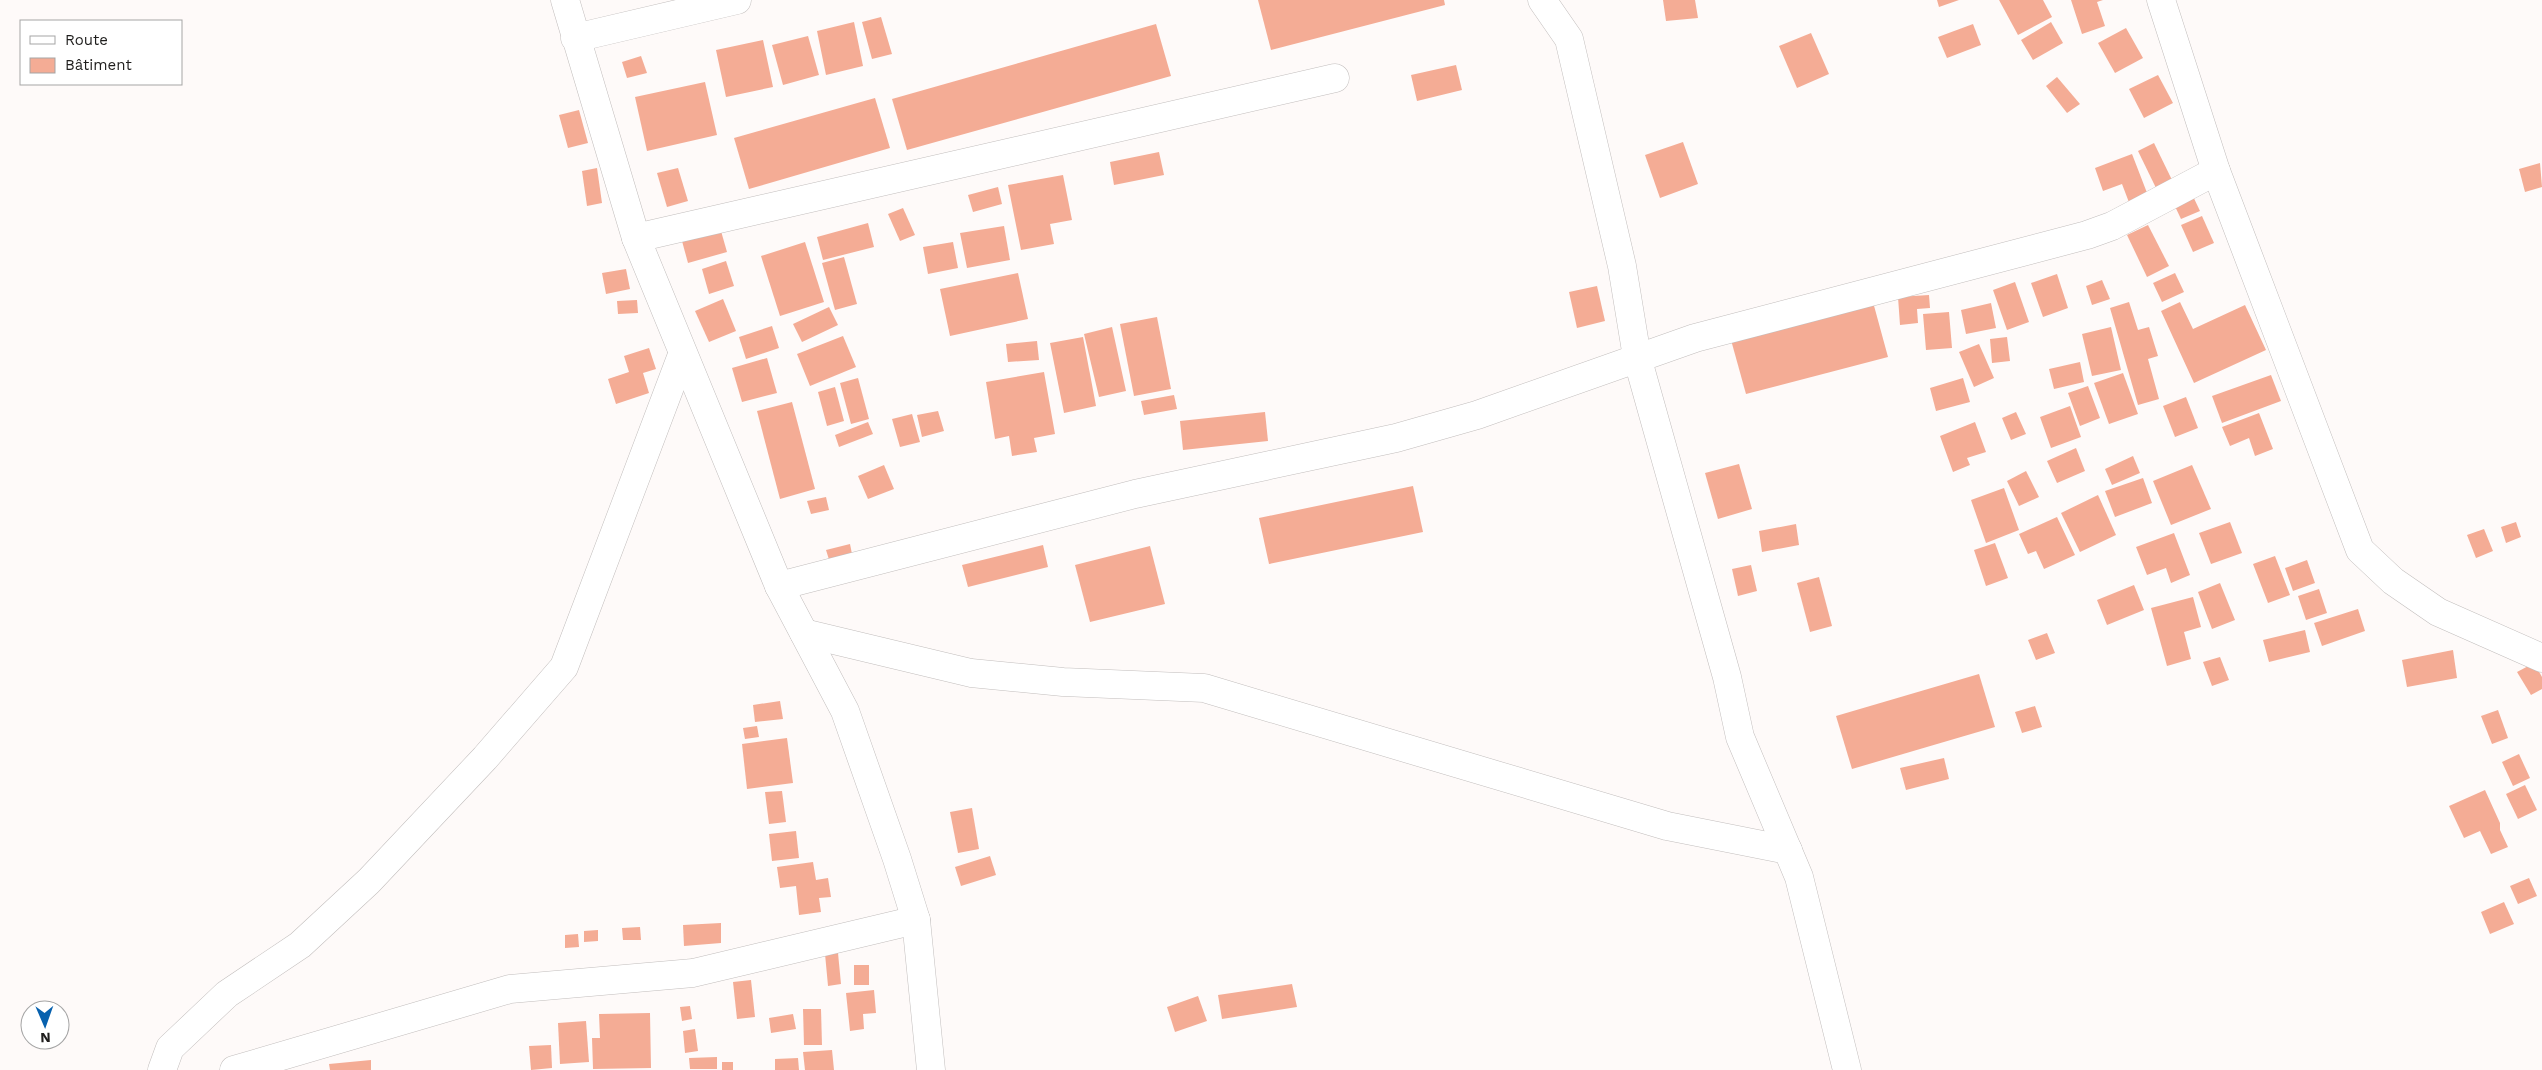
<svg xmlns="http://www.w3.org/2000/svg" width="2542" height="1070" font-family="'Work Sans',sans-serif">
	<style>
		.building { fill: #f4ac95 }
		.lines { fill: none; stroke-linecap: round; stroke-linejoin: round }
		.minor-casing { stroke: #c2bebd; stroke-width: 29 }
		.minor { stroke: #fff; stroke-width: 28 }
	</style>
	<rect width="100%" height="100%" fill="#fefaf9"/>
	<g class="building">
		<polygon points="1258,0 1444,0 1445,5 1271,50"/>
		<polygon points="1663,0 1695,0 1698,18 1666,21"/>
		<polygon points="1937,0 1959,0 1939,7"/>
		<polygon points="1999,0 2043,0 2052,17 2018,35"/>
		<polygon points="2071,0 2103,0 2097,2 2105,26 2082,34"/>
		<polygon points="881,17 892,54 872,59 862,22"/>
		<polygon points="854,22 863,66 826,75 817,31"/>
		<polygon points="2051,22 2063,43 2033,60 2021,40"/>
		<polygon points="1156,24 1171,76 907,150 892,99"/>
		<polygon points="1973,24 1981,45 1947,58 1938,37"/>
		<polygon points="2126,28 2143,58 2115,73 2098,43"/>
		<polygon points="1811,33 1829,74 1797,88 1779,46"/>
		<polygon points="808,36 819,75 783,85 772,45"/>
		<polygon points="763,40 773,87 726,97 716,50"/>
		<polygon points="641,56 647,73 627,78 622,62"/>
		<polygon points="1456,65 1462,90 1417,101 1411,75"/>
		<polygon points="2158,75 2173,103 2144,118 2129,89"/>
		<polygon points="2057,77 2080,104 2067,113 2046,86"/>
		<polygon points="705,82 717,135 647,151 635,97"/>
		<polygon points="875,98 890,148 749,189 734,138"/>
		<polygon points="579,110 588,143 568,148 559,115"/>
		<polygon points="1683,142 1698,184 1660,198 1645,155"/>
		<polygon points="2154,143 2172,180 2156,188 2138,151"/>
		<polygon points="1159,152 1164,175 1114,185 1110,162"/>
		<polygon points="2132,154 2149,198 2130,205 2122,184 2103,191 2095,168"/>
		<polygon points="2540,163 2542,187 2525,192 2519,169"/>
		<polygon points="597,168 602,203 587,206 582,171"/>
		<polygon points="678,168 688,201 667,207 657,173"/>
		<polygon points="1063,175 1072,220 1050,224 1054,244 1021,250 1008,185"/>
		<polygon points="998,187 1002,204 973,212 968,195"/>
		<polygon points="2191,192 2200,211 2181,219 2172,200"/>
		<polygon points="903,208 915,235 900,241 888,214"/>
		<polygon points="2202,216 2214,243 2193,252 2181,225"/>
		<polygon points="868,223 874,247 823,260 817,237"/>
		<polygon points="2148,225 2169,266 2147,277 2127,235"/>
		<polygon points="1004,226 1010,260 967,268 960,233"/>
		<polygon points="721,231 727,252 688,263 682,241"/>
		<polygon points="805,242 824,302 780,316 761,256"/>
		<polygon points="953,242 958,268 928,274 923,247"/>
		<polygon points="844,257 857,304 835,310 822,263"/>
		<polygon points="726,261 734,286 709,294 702,269"/>
		<polygon points="626,269 630,289 606,294 602,273"/>
		<polygon points="1018,273 1028,319 950,336 940,289"/>
		<polygon points="2175,273 2184,292 2162,302 2153,283"/>
		<polygon points="2057,274 2068,308 2043,317 2031,283"/>
		<polygon points="2102,280 2110,299 2092,305 2086,286"/>
		<polygon points="2015,282 2029,322 2007,330 1993,290"/>
		<polygon points="1597,286 1605,321 1577,328 1569,292"/>
		<polygon points="1929,295 1930,308 1917,309 1918,323 1900,325 1898,297"/>
		<polygon points="723,299 736,331 709,342 695,311"/>
		<polygon points="637,300 638,313 618,314 617,301"/>
		<polygon points="1873,302 1888,357 1746,394 1731,340"/>
		<polygon points="2129,302 2138,330 2149,327 2158,356 2148,359 2159,399 2138,405 2110,308"/>
		<polygon points="2180,302 2193,329 2245,305 2266,350 2194,383 2161,311"/>
		<polygon points="1991,303 1996,328 1966,334 1961,310"/>
		<polygon points="829,307 838,325 802,342 793,324"/>
		<polygon points="1949,312 1952,348 1926,350 1923,314"/>
		<polygon points="1157,317 1171,389 1134,396 1120,324"/>
		<polygon points="772,326 779,348 746,359 739,337"/>
		<polygon points="1112,327 1126,391 1099,397 1084,334"/>
		<polygon points="2111,327 2121,370 2092,376 2082,334"/>
		<polygon points="843,336 856,367 810,386 797,354"/>
		<polygon points="1083,337 1096,406 1064,413 1050,343"/>
		<polygon points="2007,337 2010,361 1992,363 1990,339"/>
		<polygon points="1037,341 1039,360 1008,362 1006,344"/>
		<polygon points="1979,344 1994,378 1974,387 1959,352"/>
		<polygon points="649,348 656,369 643,373 649,393 616,404 608,379 629,372 624,356"/>
		<polygon points="767,358 777,393 742,402 732,368"/>
		<polygon points="2080,362 2084,382 2054,389 2049,369"/>
		<polygon points="1044,372 1055,434 1034,438 1037,452 1012,456 1009,436 995,439 986,382"/>
		<polygon points="2123,373 2138,414 2109,424 2094,383"/>
		<polygon points="2271,375 2281,401 2222,423 2212,396"/>
		<polygon points="858,378 869,419 851,424 840,383"/>
		<polygon points="1963,378 1970,402 1936,411 1930,388"/>
		<polygon points="2088,386 2100,418 2080,426 2068,393"/>
		<polygon points="835,387 844,421 827,426 818,392"/>
		<polygon points="1174,395 1177,409 1144,415 1141,401"/>
		<polygon points="2186,397 2198,428 2175,437 2163,406"/>
		<polygon points="792,402 815,489 780,499 757,411"/>
		<polygon points="2070,406 2081,437 2051,448 2040,417"/>
		<polygon points="938,411 944,431 922,437 917,415"/>
		<polygon points="1265,412 1268,441 1183,450 1180,421"/>
		<polygon points="2016,412 2026,434 2011,440 2002,418"/>
		<polygon points="2259,413 2273,449 2255,456 2249,438 2230,446 2222,427"/>
		<polygon points="912,414 920,442 900,447 892,419"/>
		<polygon points="868,422 873,434 839,447 835,435"/>
		<polygon points="1975,422 1986,452 1967,458 1970,465 1953,472 1940,436"/>
		<polygon points="2076,448 2085,471 2057,483 2047,461"/>
		<polygon points="2133,456 2140,473 2112,485 2105,469"/>
		<polygon points="1739,464 1752,509 1718,519 1705,473"/>
		<polygon points="884,465 894,489 868,499 858,476"/>
		<polygon points="2192,465 2211,509 2171,525 2153,481"/>
		<polygon points="2026,471 2039,497 2019,506 2007,481"/>
		<polygon points="2143,478 2152,503 2115,517 2105,491"/>
		<polygon points="1413,486 1423,532 1269,564 1259,518"/>
		<polygon points="2004,488 2019,530 1986,543 1971,500"/>
		<polygon points="2098,495 2116,535 2080,552 2061,513"/>
		<polygon points="826,497 829,510 811,514 807,501"/>
		<polygon points="2057,517 2075,555 2044,569 2036,551 2028,554 2019,534"/>
		<polygon points="2230,522 2242,553 2211,564 2199,533"/>
		<polygon points="2516,522 2521,537 2506,543 2501,527"/>
		<polygon points="1796,524 1799,545 1762,552 1759,531"/>
		<polygon points="2484,529 2493,551 2476,558 2467,535"/>
		<polygon points="2174,533 2190,575 2171,583 2166,568 2147,575 2136,547"/>
		<polygon points="1995,543 2008,578 1986,586 1974,550"/>
		<polygon points="850,544 854,564 832,569 826,550"/>
		<polygon points="1043,545 1048,567 968,587 962,565"/>
		<polygon points="1150,546 1165,604 1090,622 1075,565"/>
		<polygon points="2275,556 2290,595 2268,603 2253,564"/>
		<polygon points="2307,560 2315,583 2293,591 2285,568"/>
		<polygon points="1751,565 1757,591 1738,596 1732,569"/>
		<polygon points="1819,577 1832,626 1810,632 1797,583"/>
		<polygon points="2220,583 2235,620 2212,629 2198,592"/>
		<polygon points="2134,585 2144,610 2107,625 2097,600"/>
		<polygon points="2319,589 2327,613 2306,620 2298,596"/>
		<polygon points="2193,597 2201,627 2184,632 2191,659 2167,666 2151,608"/>
		<polygon points="2358,609 2365,631 2322,646 2314,623"/>
		<polygon points="2305,630 2310,652 2269,662 2263,640"/>
		<polygon points="2047,633 2055,653 2036,660 2028,640"/>
		<polygon points="2453,650 2457,678 2407,687 2402,660"/>
		<polygon points="2220,657 2229,680 2212,686 2203,662"/>
		<polygon points="2534,663 2542,677 2542,689 2531,695 2517,672"/>
		<polygon points="1979,674 1995,727 1852,769 1836,716"/>
		<polygon points="780,701 783,719 755,722 753,705"/>
		<polygon points="2035,706 2042,727 2022,733 2015,712"/>
		<polygon points="2498,710 2508,738 2492,744 2481,716"/>
		<polygon points="757,726 759,737 745,739 743,728"/>
		<polygon points="787,738 793,783 747,789 742,744"/>
		<polygon points="2519,754 2530,778 2513,786 2502,762"/>
		<polygon points="1944,758 1949,779 1906,790 1900,768"/>
		<polygon points="2525,785 2537,810 2518,819 2506,794"/>
		<polygon points="2485,790 2500,823 2500,830 2508,847 2491,854 2480,831 2464,838 2449,806"/>
		<polygon points="782,791 786,822 769,824 765,792"/>
		<polygon points="972,808 979,849 958,853 950,812"/>
		<polygon points="796,831 799,858 772,861 769,834"/>
		<polygon points="990,856 996,875 961,886 955,867"/>
		<polygon points="813,862 816,880 828,878 831,897 819,898 821,912 799,915 796,886 780,888 777,867"/>
		<polygon points="2529,878 2537,896 2518,904 2510,886"/>
		<polygon points="2504,902 2514,924 2490,934 2481,912"/>
		<polygon points="721,923 721,943 684,946 683,925"/>
		<polygon points="640,927 641,940 623,940 622,928"/>
		<polygon points="598,930 598,941 584,942 584,931"/>
		<polygon points="578,934 579,947 565,948 565,935"/>
		<polygon points="838,953 841,984 828,986 825,954"/>
		<rect x="854" y="965" width="15" height="20"/>
		<polygon points="751,980 755,1017 737,1019 733,982"/>
		<polygon points="1292,984 1297,1007 1222,1019 1218,995"/>
		<polygon points="874,990 876,1013 863,1014 864,1029 850,1031 846,993"/>
		<polygon points="1198,996 1207,1021 1175,1032 1167,1007"/>
		<polygon points="690,1006 692,1019 682,1021 680,1007"/>
		<polygon points="803,1009 821,1009 822,1045 804,1045"/>
		<polygon points="650,1013 651,1068 593,1069 592,1038 600,1038 599,1014"/>
		<polygon points="793,1014 796,1029 771,1033 769,1018"/>
		<polygon points="586,1021 589,1062 560,1064 558,1023"/>
		<polygon points="695,1029 698,1051 685,1053 683,1031"/>
		<polygon points="551,1045 552,1068 531,1070 529,1046"/>
		<polygon points="832,1050 834,1070 805,1070 803,1052"/>
		<polygon points="717,1057 717,1069 690,1069 689,1058"/>
		<polygon points="798,1058 799,1070 775,1070 775,1059"/>
		<polygon points="371,1060 371,1070 330,1070 329,1064"/>
		<rect x="722" y="1062" width="11" height="8"/>
	</g>
	<g class="lines">
		<defs>
			<g id="minor">
				<polyline points="565,0 636,238 779,586 845,711 897,859 916,920 931,1070"/>
				<polyline points="1542,0 1569,39 1622,266 1637,357 1727,677 1740,737 1799,877 1847,1070"/>
				<polyline points="2161,0 2216,171 2360,550 2393,581 2438,612 2542,658"/>
				<polyline points="575,38 737,0"/>
				<polyline points="636,238 1335,78"/>
				<polyline points="779,586 1135,494 1396,438 1477,415 1695,338 2087,235 2112,226 2216,171"/>
				<polyline points="804,633 971,673 1063,682 1204,688 1667,826 1788,850"/>
				<polyline points="162,1070 170,1048 227,994 300,945 369,881 485,758 564,667 682,355"/>
				<polyline points="234,1070 510,989 693,973 916,920"/>
			</g>
		</defs>
		<use href="#minor" class="minor-casing"/>
		<use href="#minor" class="minor"/>
	</g>
	<rect x="20" y="20" width="162" height="65" fill="#ffffff" stroke="#a5a5a5"/>
	<rect x="30" y="36" width="25" height="8" fill="#ffffff" stroke="#a5a5a5"/>
	<text x="65" y="45" font-size="15" fill="#1f1e1d">Route</text>
	<rect x="30" y="58" width="25" height="15" fill="#f4ac95" stroke="#a5a5a5"/>
	<text x="65" y="70" font-size="15" fill="#1f1e1d">Bâtiment</text>
	<g transform="translate(45 1025) rotate(178)"><circle r="24" fill="#ffffff" stroke="#a5a5a5"/>
	<path d="M0-4L9 19L0 12L-9 19Z" fill="#0761ae"/>
	<text y="-8" font-size="14" font-weight="bold" text-anchor="middle" fill="#1f1e1d">N</text>
	</g>
</svg>
